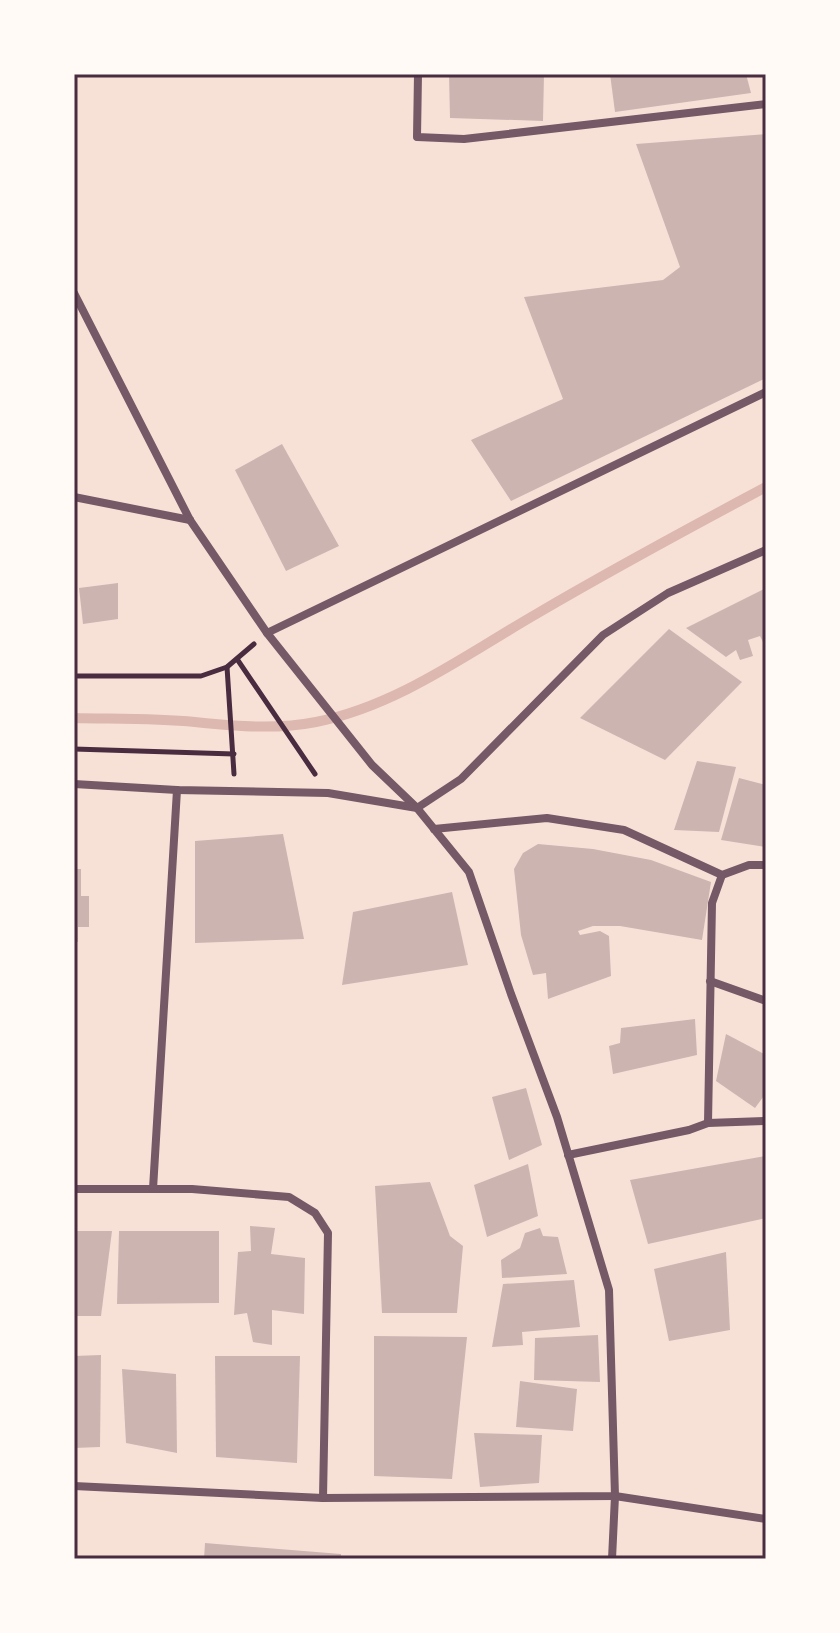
<svg xmlns="http://www.w3.org/2000/svg" width="840" height="1633" font-family="'Archivo Narrow',sans-serif">
	<style>
		.lines { fill: none; stroke-linecap: round; stroke-linejoin: round }
		.stream { stroke: #dcb8b0; stroke-width: 10 }
		.building { fill: #ccb4b1 }
		.path { stroke: #4a2c40; stroke-width: 5 }
		.minor { stroke: #755966; stroke-width: 8 }
		.neatline { fill: none; stroke: #4a2c40; stroke-width: 3 }
	</style>
	<rect width="100%" height="100%" fill="#f7e1d7"/>
	<g class="lines">
		<path class="stream" d="M 74,718 C 114,719 155,718 195,722 C 236,726 275,730 316,722 C 397,706 467,654 538,613 C 613,569 689,528 766,487"/>
	</g>
	<g class="building">
		<polygon points="449,74 544,74 543,121 450,118"/>
		<polygon points="610,74 746,74 751,93 615,112"/>
		<polygon points="766,134 766,378 511,501 471,440 563,399 524,297 663,280 680,267 636,144"/>
		<polygon points="282,444 339,546 286,571 235,470"/>
		<polygon points="118,583 118,619 83,624 79,588"/>
		<polygon points="766,588 766,648 760,636 748,640 753,656 740,660 736,650 726,657 686,628"/>
		<polygon points="669,629 742,682 665,760 580,718"/>
		<polygon points="697,761 736,767 719,832 674,830"/>
		<polygon points="739,778 766,785 766,847 721,840"/>
		<polygon points="283,834 304,939 195,943 195,841"/>
		<polygon points="538,844 593,849 651,860 711,882 702,940 620,926 593,926 578,931 580,935 600,931 609,936 611,976 548,999 546,973 533,975 521,935 514,869 523,853"/>
		<polygon points="74,869 81,869 81,896 89,896 89,927 78,927 78,942 74,942"/>
		<polygon points="452,892 468,965 342,985 353,912"/>
		<polygon points="695,1019 697,1055 613,1074 609,1046 620,1043 621,1028"/>
		<polygon points="726,1034 766,1055 766,1093 755,1108 716,1081"/>
		<polygon points="526,1088 542,1145 509,1160 492,1097"/>
		<polygon points="766,1156 766,1218 648,1244 630,1180"/>
		<polygon points="528,1164 538,1216 487,1237 474,1185"/>
		<polygon points="430,1182 450,1236 463,1246 457,1313 382,1313 375,1186"/>
		<polygon points="250,1226 275,1228 271,1254 305,1258 304,1314 272,1310 272,1345 253,1342 247,1313 234,1315 238,1252 251,1251"/>
		<polygon points="540,1228 543,1236 558,1237 567,1274 502,1278 501,1260 520,1248 525,1233"/>
		<polygon points="74,1231 112,1231 101,1316 74,1316"/>
		<polygon points="119,1231 219,1231 219,1303 117,1304"/>
		<polygon points="726,1252 730,1330 669,1341 654,1269"/>
		<polygon points="574,1280 580,1327 522,1332 523,1345 492,1347 503,1284"/>
		<polygon points="598,1335 600,1382 534,1380 535,1338"/>
		<polygon points="374,1336 467,1337 452,1479 374,1476"/>
		<polygon points="101,1355 100,1447 74,1448 74,1356"/>
		<polygon points="215,1356 300,1356 297,1463 216,1457"/>
		<polygon points="122,1369 176,1374 177,1453 126,1443"/>
		<polygon points="520,1381 577,1389 573,1431 516,1427"/>
		<polygon points="474,1433 542,1435 539,1483 480,1487"/>
		<polygon points="205,1543 341,1554 341,1559 204,1559"/>
	</g>
	<g class="lines">
		<g class="path">
			<polyline points="237,659 315,774"/>
			<polyline points="227,667 234,774"/>
			<polyline points="74,676 201,676 227,667 254,644"/>
			<polyline points="74,749 234,754"/>
		</g>
		<g class="minor">
			<polyline points="418,74 417,137 464,139 766,104"/>
			<polyline points="74,293 190,520 267,633 372,765 417,808 469,872 511,994 557,1117 609,1290 615,1496 323,1498 74,1486"/>
			<polyline points="74,497 190,520"/>
			<polyline points="267,633 766,392"/>
			<polyline points="74,784 177,790 328,793 417,808 461,779 603,635 668,593 766,550"/>
			<polyline points="434,829 547,818 624,830 722,875 749,865 766,865"/>
			<polyline points="710,981 766,1001"/>
			<polyline points="708,1123 766,1121"/>
			<polyline points="568,1155 689,1130 708,1123 712,903 722,875"/>
			<polyline points="74,1189 192,1189 289,1197 315,1213 328,1233 323,1498"/>
			<polyline points="153,1189 177,790"/>
			<polyline points="612,1559 615,1496 766,1519"/>
		</g>
	</g>
	<rect width="840" height="1633" fill="none" stroke="#fffaf5" stroke-width="152"/>
	<rect x="76" y="76" width="688" height="1481" class="neatline"/>
</svg>
